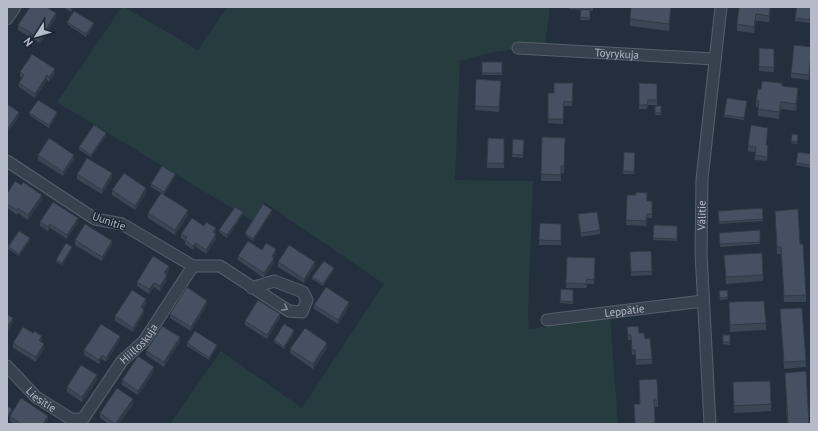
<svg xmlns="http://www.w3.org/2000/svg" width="818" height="431" font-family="'PT Sans',sans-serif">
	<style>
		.green { fill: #263c3f }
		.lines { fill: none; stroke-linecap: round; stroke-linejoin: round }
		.street-casing { stroke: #565f6c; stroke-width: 13 }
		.street { stroke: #38414e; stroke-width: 11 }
		.wall { fill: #3b4654 }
		.shaded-wall { fill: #303945 }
		.building { fill: #455162; stroke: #303945 }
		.oneway { stroke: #7c8592 }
		.labels { text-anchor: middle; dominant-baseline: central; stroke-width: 3; stroke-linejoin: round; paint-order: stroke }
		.street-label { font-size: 11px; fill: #b4bcc9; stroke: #1d2633 }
	</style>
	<rect width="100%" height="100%" fill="#242f3e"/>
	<polygon class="green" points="122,7 124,7 198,50 227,7 550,7 545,45 494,52 460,61 455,180 533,181 528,314 529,329 610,317 618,424 170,424 221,351 302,408 384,284 264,202 253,221 57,102"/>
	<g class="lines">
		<defs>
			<g id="street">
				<polyline points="7,19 15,7"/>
				<path id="s1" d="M 518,48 L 715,59"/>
				<polyline points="7,161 95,219 122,224 193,266"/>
				<polyline points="193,266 220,266 289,311 302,312 307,300 303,292 274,281 252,288"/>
				<path id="s2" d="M 547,320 L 703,301"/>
				<path id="s3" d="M 7,366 L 36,397 L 71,419 L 83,419"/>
				<path id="s4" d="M 83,419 L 122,361 L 144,341 L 193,266"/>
				<path id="s5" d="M 710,424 L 701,253 L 702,179 L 721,7"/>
			</g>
		</defs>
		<use href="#street" class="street-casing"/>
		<use href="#street" class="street"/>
	</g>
	<g class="wall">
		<polygon points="63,7 74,7 71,12"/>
		<polygon points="569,7 593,7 593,11 590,11 590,20 580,20 581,10 569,9"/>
		<polygon points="671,7 669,31 630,26 630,19"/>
		<polygon points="771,7 769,22 756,21 754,33 737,31 737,24"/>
		<polygon points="811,7 810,23 795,21 795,18"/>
		<polygon points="56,18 40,43 18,30 18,25"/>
		<polygon points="67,22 94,25 86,37 67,24"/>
		<polygon points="811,47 809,80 791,78 791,73"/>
		<polygon points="759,48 774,49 774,72 759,71"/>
		<rect x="482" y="62" width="20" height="13"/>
		<polygon points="20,72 55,73 49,82 47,80 35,98 19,87 19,83 22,78 20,77"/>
		<polygon points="573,83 572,106 564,106 563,124 548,123 548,93 554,93"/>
		<polygon points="639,83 657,84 657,105 648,105 647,109 639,109"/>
		<polygon points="501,85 499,112 475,110 475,106"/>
		<polygon points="782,86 798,94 796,111 781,109 779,119 758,116 758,107 756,107 756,101 761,89"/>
		<polygon points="747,103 744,120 724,117 724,115"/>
		<rect x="655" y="106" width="6" height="9"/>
		<polygon points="29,113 57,115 49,128 29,115"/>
		<polygon points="768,132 766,145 768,149 767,161 755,160 755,152 748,151 748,146"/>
		<polygon points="106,136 91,157 79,150 79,147"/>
		<polygon points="542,137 565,138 564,173 561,173 561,181 541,181"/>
		<polygon points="488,138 504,139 504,168 487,168"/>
		<polygon points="798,138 797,144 791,143 791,141"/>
		<polygon points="513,139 524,140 523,158 512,157"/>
		<polygon points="624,152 635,153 634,174 623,174"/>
		<polygon points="811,154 811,168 796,165 796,163"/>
		<polygon points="38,155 74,159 63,176 38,160"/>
		<polygon points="77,174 112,178 102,194 77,179"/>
		<polygon points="175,176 164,195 151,187 151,184"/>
		<polygon points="112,190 146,193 135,210 112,195"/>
		<polygon points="7,194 42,199 28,220 18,213 17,215 7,208"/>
		<polygon points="627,195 647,201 652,201 652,218 647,218 646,226 626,225"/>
		<polygon points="762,208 763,221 719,224 718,211"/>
		<polygon points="775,211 806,295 806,302 784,302 781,254 777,254"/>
		<polygon points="272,212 253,241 245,235 245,233"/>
		<polygon points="148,213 188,215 175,235 148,218"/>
		<polygon points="243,214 227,238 219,232 219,230"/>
		<polygon points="578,214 600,230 600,234 581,237 578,219"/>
		<polygon points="40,222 78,222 67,239 50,228 48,231 40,226"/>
		<polygon points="540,223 561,224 561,245 539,245"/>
		<polygon points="654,225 677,226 677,241 653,240"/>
		<polygon points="204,226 216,233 215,234 216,239 206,254 196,247 193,250 185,244 185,241 181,238 181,234"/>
		<polygon points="760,230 760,244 720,247 719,233"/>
		<polygon points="30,240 19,256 8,249 8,247"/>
		<polygon points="75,240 112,245 102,261 75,245"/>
		<polygon points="72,249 62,265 56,262 56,260"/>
		<polygon points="262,250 276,254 274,258 274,263 264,278 238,260 238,256"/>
		<polygon points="651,251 652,275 631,276 630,252"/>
		<polygon points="724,255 763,275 763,281 726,284"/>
		<polygon points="567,257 595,258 594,284 587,284 586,288 566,288"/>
		<polygon points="278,262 315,266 304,283 278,267"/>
		<polygon points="169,270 166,275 167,280 160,291 154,287 149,294 137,286 137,282"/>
		<polygon points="334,270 323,286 312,279 312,277"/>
		<polygon points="561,289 573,290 573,304 560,303"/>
		<polygon points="727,290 728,299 720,300 719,291"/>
		<polygon points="729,302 766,323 766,330 730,332"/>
		<polygon points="146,303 143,309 144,314 133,332 115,321 115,316"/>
		<polygon points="207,305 191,331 170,318 170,314"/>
		<polygon points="314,305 349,306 338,324 314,309"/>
		<polygon points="780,309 806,361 806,367 784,369"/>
		<polygon points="280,318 267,339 245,325 245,321"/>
		<polygon points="627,327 639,333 645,339 652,359 652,364 636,365 635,354 632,355 631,340 628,340"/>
		<polygon points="294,333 284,349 274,342 274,340"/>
		<polygon points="723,335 730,335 730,345 723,344"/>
		<polygon points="42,340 41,342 44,348 36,362 13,348 13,343"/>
		<polygon points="120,340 106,362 102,359 99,364 84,355 84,350"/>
		<polygon points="180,342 164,367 146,355 146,351"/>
		<polygon points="187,343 217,347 209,360 187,346"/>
		<polygon points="327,348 313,369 290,353 290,349"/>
		<polygon points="154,371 138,395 122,385 122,380"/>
		<polygon points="785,373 809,424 787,424"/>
		<polygon points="97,380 82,402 67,392 67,387"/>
		<polygon points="639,380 658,400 658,407 654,407 655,424 635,424 634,404 640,404"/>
		<polygon points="733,389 771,404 771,411 734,413"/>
		<polygon points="133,404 119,424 109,424 100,418 100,413"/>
		<polygon points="10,416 48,420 46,424 14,424 10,421"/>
	</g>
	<g class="shaded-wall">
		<polygon points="71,7 74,7 71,12"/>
		<polygon points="671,7 671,10 669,31 669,24"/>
		<polygon points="770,7 771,7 769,22 769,16"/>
		<polygon points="56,13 56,18 40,43 40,39"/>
		<polygon points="756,14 756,21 754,33 754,27"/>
		<polygon points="94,23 94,25 86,37 86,34"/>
		<polygon points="55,69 55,73 49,82 49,77"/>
		<polygon points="47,75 47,80 35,98 35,94"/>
		<polygon points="798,88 798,94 796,111 796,104"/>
		<polygon points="781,102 781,109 779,119 779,112"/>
		<polygon points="19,112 19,117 7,134 7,130"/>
		<polygon points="57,112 57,115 49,128 49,125"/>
		<polygon points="106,133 106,136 91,157 91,155"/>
		<polygon points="74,155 74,159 63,176 63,172"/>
		<polygon points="112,173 112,178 102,194 102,190"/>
		<polygon points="175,174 175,176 164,195 164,192"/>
		<polygon points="146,188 146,193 135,210 135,206"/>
		<polygon points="42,195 42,199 28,220 28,215"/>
		<polygon points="188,210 188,215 175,235 175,230"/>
		<polygon points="272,210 272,212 253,241 253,239"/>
		<polygon points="243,212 243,214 227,238 227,235"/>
		<polygon points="78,218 78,222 67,239 67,235"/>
		<polygon points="50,224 50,228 48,231 48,227"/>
		<polygon points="216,228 216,233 213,237 213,232"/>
		<polygon points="216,234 216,239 206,254 206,250"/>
		<polygon points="30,238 30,240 19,256 19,254"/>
		<polygon points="112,241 112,245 102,261 102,257"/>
		<polygon points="196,243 196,247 193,250 193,246"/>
		<polygon points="72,247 72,249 62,265 62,263"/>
		<polygon points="276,249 276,254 272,261 272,257"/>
		<polygon points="274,258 274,263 264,278 264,273"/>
		<polygon points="315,262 315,266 304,283 304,279"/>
		<polygon points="169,266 169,270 164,278 164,273"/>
		<polygon points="334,268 334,270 323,286 323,284"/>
		<polygon points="167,275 167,280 160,291 160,286"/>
		<polygon points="154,283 154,287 149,294 149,289"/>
		<polygon points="146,299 146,303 141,312 141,307"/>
		<polygon points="207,301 207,305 191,331 191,327"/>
		<polygon points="349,302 349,306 338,324 338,320"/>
		<polygon points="144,310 144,314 133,332 133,328"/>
		<polygon points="280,314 280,318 267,339 267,335"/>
		<polygon points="13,318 13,323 7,332 7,327"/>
		<polygon points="294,330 294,333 284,349 284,347"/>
		<polygon points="42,336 42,340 39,345 39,340"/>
		<polygon points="120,336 120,340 106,362 106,358"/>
		<polygon points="180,337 180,342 164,367 164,362"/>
		<polygon points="327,343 327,348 313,369 313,364"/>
		<polygon points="44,344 44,348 36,362 36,357"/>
		<polygon points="217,345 217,347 209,360 209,358"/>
		<polygon points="102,355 102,359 99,364 99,360"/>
		<polygon points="154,367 154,371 138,395 138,391"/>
		<polygon points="97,375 97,380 82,402 82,397"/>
		<polygon points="133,399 133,404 119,424 116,424"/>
		<polygon points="12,409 12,412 7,419 7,417"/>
		<polygon points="48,416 48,420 46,424 43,424"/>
	</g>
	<g class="building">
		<polygon points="30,7 46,7 56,13 40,39 18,25"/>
		<polygon points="631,7 671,7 669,24 630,19"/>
		<polygon points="739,7 770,7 769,16 756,14 754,27 737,24"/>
		<polygon points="797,7 811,7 810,20 795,18"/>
		<polygon points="581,9 590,10 590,18 580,17"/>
		<polygon points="74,11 94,23 86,34 67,22"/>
		<polygon points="794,45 811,47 811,54 809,75 791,73"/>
		<polygon points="759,48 774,49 774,67 759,67"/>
		<polygon points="32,54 55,69 49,77 47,75 35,94 19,83 24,75 20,72"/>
		<rect x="482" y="62" width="20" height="11"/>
		<polygon points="476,79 501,81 499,107 475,106"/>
		<polygon points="762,81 782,83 782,86 798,88 796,104 781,102 779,112 758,109 759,101 756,101 758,89 761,89"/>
		<polygon points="554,83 573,83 572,102 564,101 563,119 548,119 548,93 554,93"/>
		<polygon points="639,83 657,84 657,100 648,100 647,105 639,105"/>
		<polygon points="727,98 747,101 744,118 724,115"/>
		<polygon points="38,100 57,112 49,125 29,113"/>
		<polygon points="7,104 19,112 7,130"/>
		<rect x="655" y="106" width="6" height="7"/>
		<polygon points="94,125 106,133 91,155 79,147"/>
		<polygon points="751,125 768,128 766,145 768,145 767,157 755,155 756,147 748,146"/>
		<polygon points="792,134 798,135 797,142 791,141"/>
		<polygon points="542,137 565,138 564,166 561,166 561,175 541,174"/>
		<polygon points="49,138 74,155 63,172 38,155"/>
		<polygon points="488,138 504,139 504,163 487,163"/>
		<polygon points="513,139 524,140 523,155 512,154"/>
		<polygon points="624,152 635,153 634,172 623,171"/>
		<polygon points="798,152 811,154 811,165 796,163"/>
		<polygon points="87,158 112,173 102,190 77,174"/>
		<polygon points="162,166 175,174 164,192 151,184"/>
		<polygon points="124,173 146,188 135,206 112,190"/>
		<polygon points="15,181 21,185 23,182 42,195 28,215 18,208 17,210 7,204 7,194"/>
		<polygon points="636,192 647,193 647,201 652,201 652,214 647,214 646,221 626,220 627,195 636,195"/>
		<polygon points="161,193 188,210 175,230 148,213"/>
		<polygon points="53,202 78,218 67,235 50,224 48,227 40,222"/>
		<polygon points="263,204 272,210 253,239 245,233"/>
		<polygon points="235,207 243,212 227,235 219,230"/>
		<polygon points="762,208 763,219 719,222 718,211"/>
		<polygon points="798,209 800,244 803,244 806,295 784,296 781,247 777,247 775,211"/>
		<polygon points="597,212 600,230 581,233 578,214"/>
		<polygon points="192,218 204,226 206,222 216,228 213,232 216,234 206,250 196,243 193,246 185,240 187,237 181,234"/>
		<polygon points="540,223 561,224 561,241 539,240"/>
		<polygon points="85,224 112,241 102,257 75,240"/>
		<polygon points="654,225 677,226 677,239 653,238"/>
		<polygon points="760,230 760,242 720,244 719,233"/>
		<polygon points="19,231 30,238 19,254 8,247"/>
		<polygon points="248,241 262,250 266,243 276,249 272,257 274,258 264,273 238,256"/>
		<polygon points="66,243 72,247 62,263 56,260"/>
		<polygon points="289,245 315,262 304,279 278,262"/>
		<polygon points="651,251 652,271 631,272 630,252"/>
		<polygon points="762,253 763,275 726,277 724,255"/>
		<polygon points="153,256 169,266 164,273 167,275 160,286 154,283 149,289 137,282"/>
		<polygon points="567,257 595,258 594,280 587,279 586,284 566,283"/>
		<polygon points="324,261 334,268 323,284 312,277"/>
		<polygon points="187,287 207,301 191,327 170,314"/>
		<polygon points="326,287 349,302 338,320 314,305"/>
		<polygon points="561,289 573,290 573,302 560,301"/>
		<polygon points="132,290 146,299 141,307 144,310 133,328 115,316"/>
		<polygon points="727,290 728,297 720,298 719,291"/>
		<polygon points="258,300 280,314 267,335 245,321"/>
		<polygon points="764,301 766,323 730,325 729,302"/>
		<polygon points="802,308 806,361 784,362 780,309"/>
		<polygon points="7,314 13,318 7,327"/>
		<polygon points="101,324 120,336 106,358 102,355 99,360 84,350"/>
		<polygon points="284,324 294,330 284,347 274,340"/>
		<polygon points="162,326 180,337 164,362 146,351"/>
		<polygon points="638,326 639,333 644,333 645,339 650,338 652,359 636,360 635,350 632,350 631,335 628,335 627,327"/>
		<polygon points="23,327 33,333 34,331 42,336 39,340 44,344 36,357 13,343"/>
		<polygon points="305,328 327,343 313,364 290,349"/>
		<polygon points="195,331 217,345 209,358 187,343"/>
		<rect x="723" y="335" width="7" height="7"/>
		<polygon points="138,356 154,367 138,391 122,380"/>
		<polygon points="81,365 97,375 82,397 67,387"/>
		<polygon points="806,371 809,424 788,424 785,373"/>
		<polygon points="657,379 658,400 654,400 655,423 635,424 634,404 640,404 639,380"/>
		<polygon points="770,381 771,404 734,406 733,382"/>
		<polygon points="117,388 133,399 115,424 100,413"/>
		<polygon points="21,398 48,416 43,424 21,424 10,416"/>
		<polygon points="7,406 12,409 7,417"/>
	</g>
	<defs><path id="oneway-chevron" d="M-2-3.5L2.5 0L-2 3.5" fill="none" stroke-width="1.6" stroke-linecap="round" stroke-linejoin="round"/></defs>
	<use class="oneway" href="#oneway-chevron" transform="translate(285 308) rotate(27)"/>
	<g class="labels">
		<g class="street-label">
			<text stroke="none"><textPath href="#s1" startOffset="99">Töyrykuja</textPath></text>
			<text stroke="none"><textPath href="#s5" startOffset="209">Välitie</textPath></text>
			<text transform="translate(109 221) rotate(19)">Uunitie</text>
			<text stroke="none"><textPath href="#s2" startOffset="78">Leppätie</textPath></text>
			<text stroke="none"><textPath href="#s4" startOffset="94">Hiilloskuja</textPath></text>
			<text stroke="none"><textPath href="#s3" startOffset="48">Liesitie</textPath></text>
		</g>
	</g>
	<rect width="818" height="431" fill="none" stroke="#b4bcc9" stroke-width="16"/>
	<g transform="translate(36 36) rotate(233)" stroke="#1d2633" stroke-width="3" paint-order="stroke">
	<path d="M0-3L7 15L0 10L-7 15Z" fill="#b4bcc9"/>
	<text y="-6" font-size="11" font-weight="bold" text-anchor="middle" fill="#b4bcc9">N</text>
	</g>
</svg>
